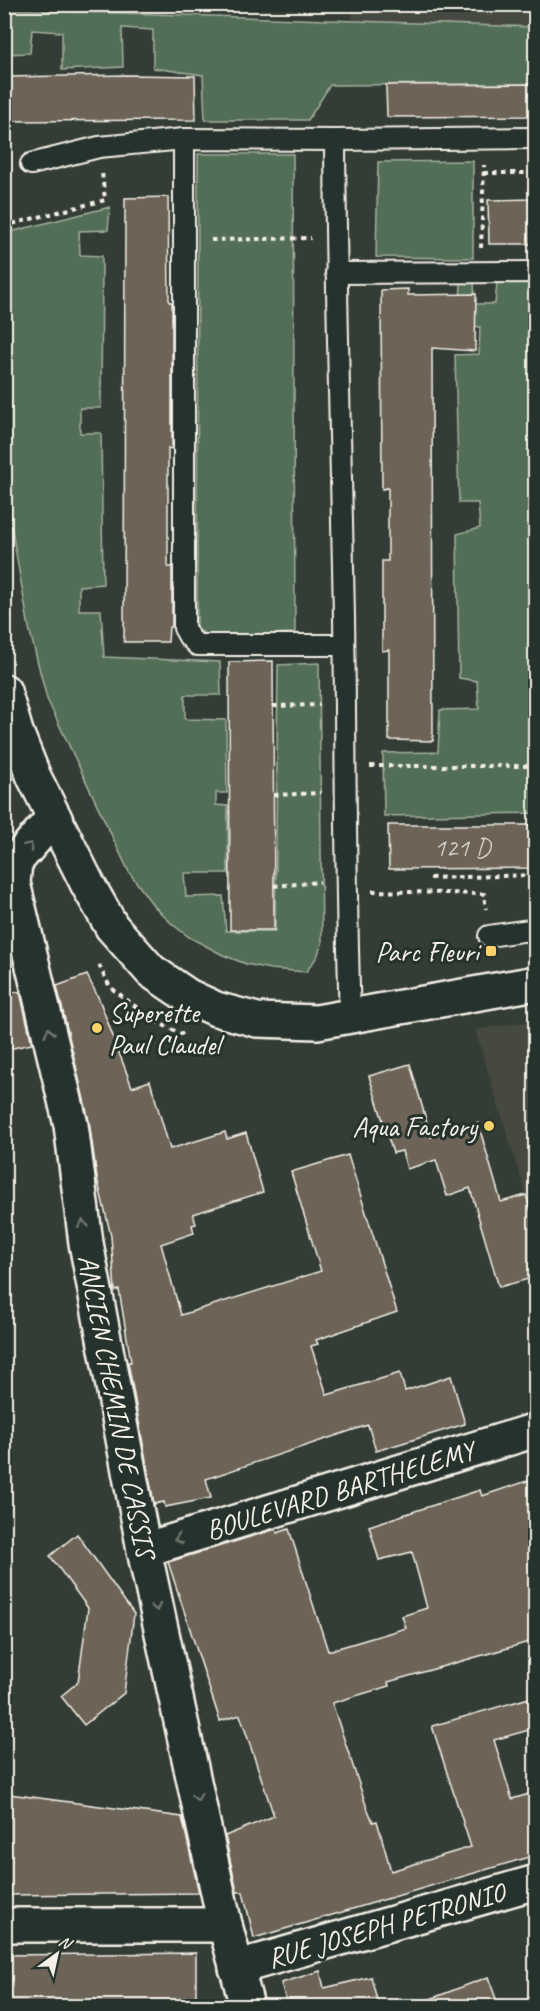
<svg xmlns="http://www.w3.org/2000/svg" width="540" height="2011" font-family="Caveat,sans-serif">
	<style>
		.built { fill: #45483f }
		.green { fill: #536e56; stroke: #a4b09f; stroke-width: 1.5 }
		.building { fill: #6d6357; stroke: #f4f1e8; stroke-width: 1.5 }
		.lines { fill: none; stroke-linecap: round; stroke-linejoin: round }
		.lane-casing { stroke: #f4f1e8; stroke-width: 24 }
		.street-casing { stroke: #f4f1e8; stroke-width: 38 }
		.path { stroke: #f4f1e8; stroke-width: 4; stroke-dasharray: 4.5 4.5; stroke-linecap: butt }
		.lane { stroke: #26332d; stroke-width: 20 }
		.street { stroke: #26332d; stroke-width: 33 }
		.oneway { stroke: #6e766e }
		.poi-dot { fill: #ffd166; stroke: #26332d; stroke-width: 2 }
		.labels { text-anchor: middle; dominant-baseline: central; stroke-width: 6; stroke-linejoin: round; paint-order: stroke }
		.number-label { font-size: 26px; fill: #d2cec4 }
		.poi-label { font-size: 28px; fill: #f4f1e8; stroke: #26332d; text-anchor: end }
		.street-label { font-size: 28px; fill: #f4f1e8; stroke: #26332d }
	</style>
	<rect width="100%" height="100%" fill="#343d35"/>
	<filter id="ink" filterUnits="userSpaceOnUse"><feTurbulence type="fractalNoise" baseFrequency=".0167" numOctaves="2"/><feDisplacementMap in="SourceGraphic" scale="12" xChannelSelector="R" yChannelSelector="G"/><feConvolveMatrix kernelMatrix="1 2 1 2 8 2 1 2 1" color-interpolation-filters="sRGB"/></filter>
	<g filter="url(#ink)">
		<g class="built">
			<polygon points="353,5 535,5 535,27 352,21"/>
			<polygon points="535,1020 536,1020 535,1224 475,1030"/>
		</g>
		<g class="green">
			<polygon points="4,9 535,27 535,84 330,85 308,120 205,120 203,75 153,68 153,30 122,28 123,67 62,70 62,32 32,30 30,53 5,54"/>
			<polygon points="198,154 293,154 295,633 207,636 197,628"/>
			<polygon points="473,161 473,258 376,257 378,162"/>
			<polygon points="110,207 108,230 79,231 80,255 102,256 101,408 80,408 80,433 101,433 103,584 79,586 79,610 101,610 104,657 220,662 221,695 185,695 185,719 226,720 227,793 216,793 216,805 228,806 228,873 184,873 186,897 223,896 226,931 275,931 278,665 319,663 322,943 317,957 306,972 270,969 246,964 223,955 189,937 172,924 153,905 129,872 47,699 29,628 5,490 5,211 6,233"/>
			<polygon points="461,283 474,283 475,304 495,304 497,283 535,283 535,813 384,816 383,753 438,752 440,710 479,709 477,681 459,678 457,534 480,528 478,503 459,503 455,355 479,354 480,327 459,324"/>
		</g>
		<g class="building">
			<polygon points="129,75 195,76 196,120 4,121 4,77"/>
			<polygon points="536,84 536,116 387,117 386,85"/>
			<polygon points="168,197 169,302 172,302 172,449 168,448 168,567 172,567 172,627 169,627 168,642 124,642 125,198"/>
			<polygon points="536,199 536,244 489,244 488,200"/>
			<polygon points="408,289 408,295 476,294 475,351 432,348 433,741 389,740 389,650 382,651 382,561 388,561 388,488 382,489 381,290"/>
			<polygon points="273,661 274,930 230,930 229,662"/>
			<polygon points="388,825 536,825 536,868 389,869"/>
			<polygon points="87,975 99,999 132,1087 150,1081 170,1149 225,1132 227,1139 246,1133 263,1192 193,1214 196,1224 192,1225 194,1233 161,1244 181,1315 321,1271 291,1172 348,1155 397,1312 316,1340 318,1344 311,1346 327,1395 400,1373 405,1391 451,1376 465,1424 376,1451 368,1425 206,1479 211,1498 165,1507 164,1502 154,1504 128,1362 131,1362 119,1290 115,1291 111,1236 97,1178 89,1121 57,986"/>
			<polygon points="4,991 20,992 32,1044 8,1049 4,1030"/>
			<polygon points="410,1064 431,1137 478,1123 501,1202 526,1195 536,1227 536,1277 499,1287 470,1188 447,1196 436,1160 407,1169 402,1151 393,1153 369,1076"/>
			<polygon points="536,1478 536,1640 388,1682 389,1686 332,1703 366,1805 373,1822 377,1821 391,1871 471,1847 432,1726 536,1696 536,1728 494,1740 512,1799 536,1792 536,1855 254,1938 243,1892 237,1892 225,1836 274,1816 240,1715 220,1721 168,1562 276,1529 277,1533 289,1529 328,1651 406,1628 402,1616 427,1608 412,1552 379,1560 369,1526 480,1490 482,1496"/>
			<polygon points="77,1534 134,1614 124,1693 84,1725 61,1696 78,1682 88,1608 50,1556"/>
			<polygon points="9,1794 182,1817 199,1893 4,1895 4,1839 9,1839"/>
			<polygon points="196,1953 196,1997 191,1997 191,2007 18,2007 18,2004 4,2005 4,1955"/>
			<polygon points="320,1971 324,1988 371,1977 379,2007 288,2007 281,1983"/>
			<polygon points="488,1977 499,2007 417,2007 417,2004"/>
		</g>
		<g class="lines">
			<defs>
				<g id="lane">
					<polyline points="184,139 184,628 189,637 197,645 344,645"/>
					<polyline points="31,164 99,147 184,139 335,140"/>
					<polyline points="336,273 536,272"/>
					<polyline points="489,936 536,929"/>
					<path d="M 350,1017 C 345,883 346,750 344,617 C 341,458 336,299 335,140 L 536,138"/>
				</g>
				<g id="street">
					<polyline points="4,691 16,732 34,777 88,885 112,927 151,971 188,996 216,1009 257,1020 317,1022 536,983"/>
					<polyline points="54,817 15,862 13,883 71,1125 86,1243 144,1550 225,1925 247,2006"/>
					<polyline points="144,1550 536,1430"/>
					<polyline points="4,1925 225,1925"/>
					<polyline points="236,1968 536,1882"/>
				</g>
			</defs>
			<use href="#lane" class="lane-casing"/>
			<use href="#street" class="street-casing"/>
			<g class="path">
				<polyline points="484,173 536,173"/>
				<polyline points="4,226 105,200 102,172"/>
				<polyline points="211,240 311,238"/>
				<polyline points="481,248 484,165"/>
				<polyline points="273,706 320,705"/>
				<polyline points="370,766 536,766"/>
				<polyline points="274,795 321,793"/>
				<polyline points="430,878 536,875"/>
				<polyline points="274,886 320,882"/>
				<polyline points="372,891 484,894 486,909"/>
				<polyline points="99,965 110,987 153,1020 181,1034 185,1031"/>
			</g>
			<use href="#lane" class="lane"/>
			<use href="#street" class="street"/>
		</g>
		<defs><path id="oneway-chevron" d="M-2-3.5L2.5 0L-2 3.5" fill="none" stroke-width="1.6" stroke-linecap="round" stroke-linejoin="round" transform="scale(1.5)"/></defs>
		<g class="oneway">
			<use href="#oneway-chevron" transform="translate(29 846) rotate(-49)"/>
			<use href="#oneway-chevron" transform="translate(49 1032) rotate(-103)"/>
			<use href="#oneway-chevron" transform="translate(83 1224) rotate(-97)"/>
			<use href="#oneway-chevron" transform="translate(178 1539) rotate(163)"/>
			<use href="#oneway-chevron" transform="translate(156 1607) rotate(78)"/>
			<use href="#oneway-chevron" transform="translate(197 1797) rotate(78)"/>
		</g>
	</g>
	<g class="poi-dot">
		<rect x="485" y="945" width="12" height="12" rx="3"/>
		<circle cx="97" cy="1028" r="6"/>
		<circle cx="489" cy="1126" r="6"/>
	</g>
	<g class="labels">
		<g class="number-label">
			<text x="462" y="847">121 D</text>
		</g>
		<g class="poi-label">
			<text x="479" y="951">Parc Fleuri</text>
			<text x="109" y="1012" text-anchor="start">Superette<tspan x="109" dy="32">Paul Claudel</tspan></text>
			<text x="477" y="1126">Aqua Factory</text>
		</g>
		<g class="street-label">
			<text transform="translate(117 1406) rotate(79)">ANCIEN CHEMIN DE CASSIS</text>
			<text transform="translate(340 1490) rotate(-17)">BOULEVARD BARTHELEMY</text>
			<text transform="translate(386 1925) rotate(-16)">RUE JOSEPH PETRONIO</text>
		</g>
	</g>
	<rect width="540" height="2011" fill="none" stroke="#26332d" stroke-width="24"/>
	<rect x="12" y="12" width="516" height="1987" fill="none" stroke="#f4f1e8" stroke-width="2" filter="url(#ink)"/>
	<g transform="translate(57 1954) rotate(33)" stroke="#26332d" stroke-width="4.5" paint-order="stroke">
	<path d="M0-4.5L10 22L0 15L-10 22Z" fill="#f4f1e8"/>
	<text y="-9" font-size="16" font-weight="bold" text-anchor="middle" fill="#f4f1e8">N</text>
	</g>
</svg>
